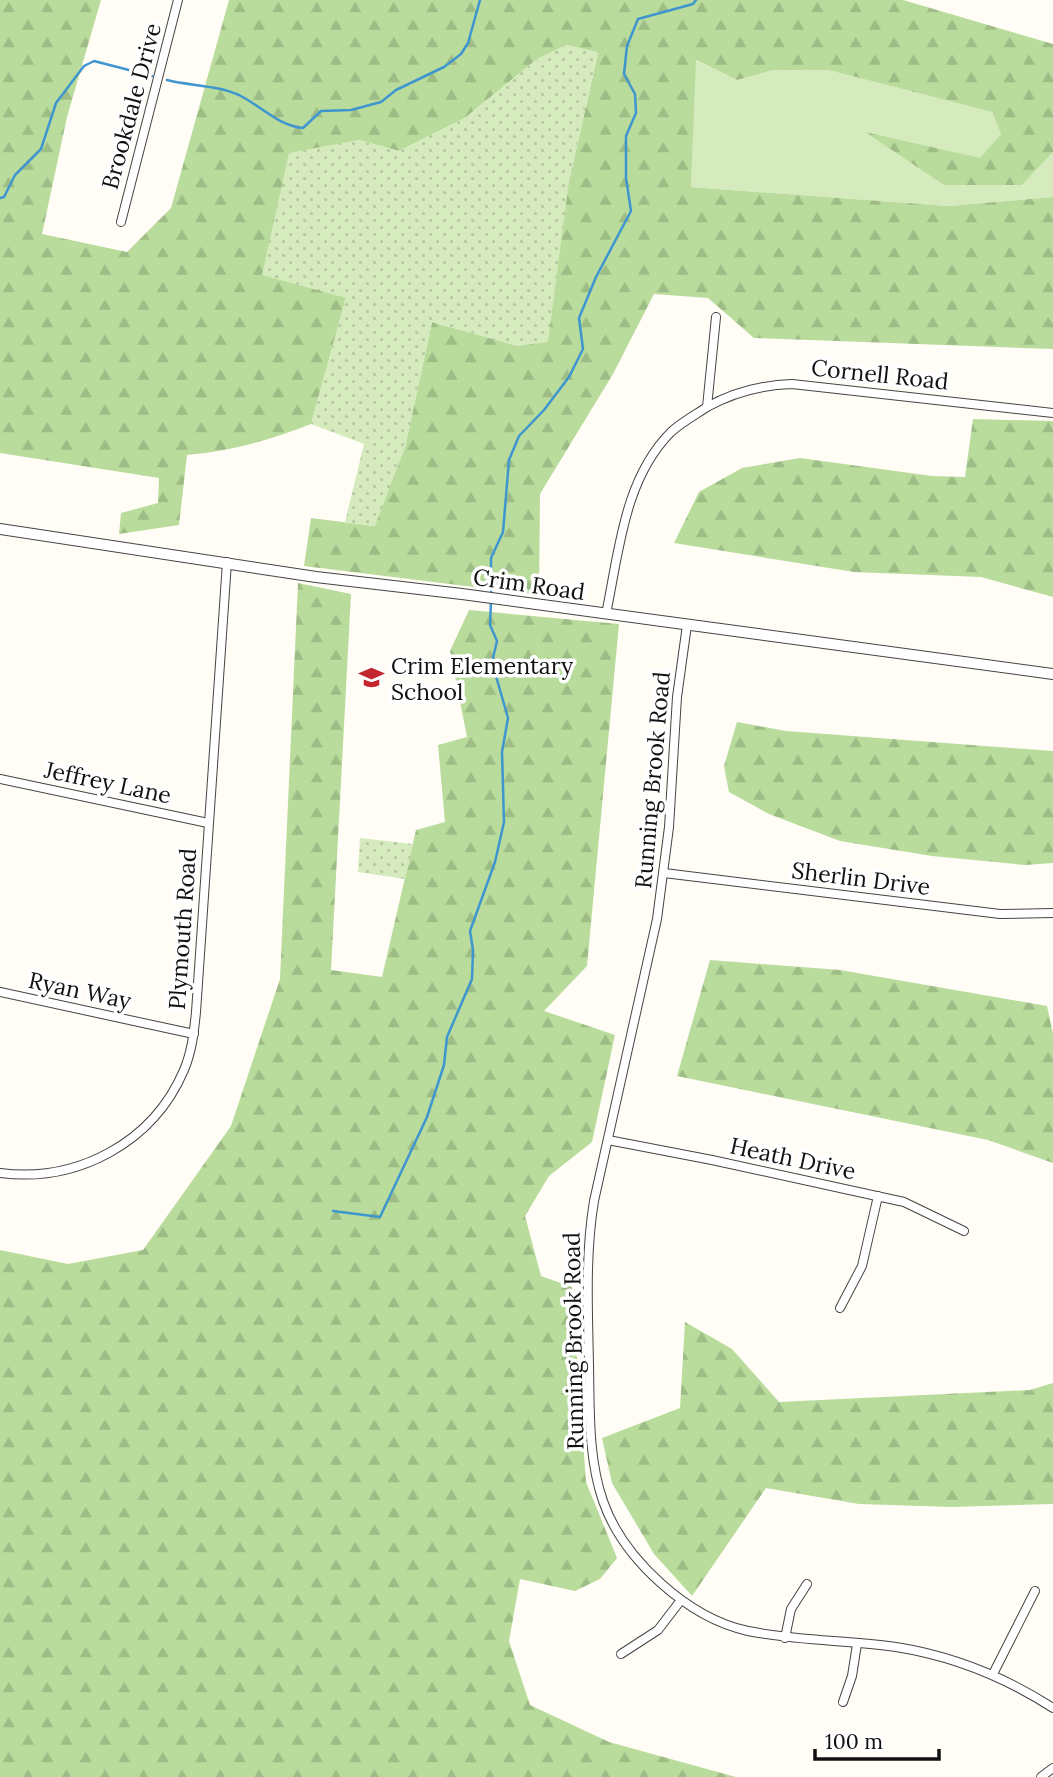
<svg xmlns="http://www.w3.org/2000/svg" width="1053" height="1777" font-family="Lora,serif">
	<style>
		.grass { fill: #d5ebbd }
		.forest { fill: url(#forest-firs) }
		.park { fill: url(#park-dots) }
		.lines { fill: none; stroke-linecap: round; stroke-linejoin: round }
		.stream { stroke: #3f96cf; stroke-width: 2.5 }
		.minor-casing { stroke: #444; stroke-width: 10 }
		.tertiary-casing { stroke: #444; stroke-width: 12 }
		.minor { stroke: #fff; stroke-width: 8 }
		.tertiary { stroke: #fff; stroke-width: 10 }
		.labels { text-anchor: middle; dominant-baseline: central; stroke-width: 7; stroke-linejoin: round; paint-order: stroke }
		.street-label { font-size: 23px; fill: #111; stroke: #fff }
		.poi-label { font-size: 23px; fill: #111; stroke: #fff; text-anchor: start }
	</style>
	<defs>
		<pattern id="forest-firs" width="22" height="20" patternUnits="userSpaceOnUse" patternTransform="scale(1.75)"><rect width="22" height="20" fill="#b9dc9c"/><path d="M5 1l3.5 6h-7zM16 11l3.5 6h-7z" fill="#9ebc85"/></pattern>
		<pattern id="park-dots" width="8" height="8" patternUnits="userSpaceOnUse" patternTransform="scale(1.75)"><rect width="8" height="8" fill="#d5ebbd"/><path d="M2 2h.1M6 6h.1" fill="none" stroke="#b6c8a1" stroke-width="1.8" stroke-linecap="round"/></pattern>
	</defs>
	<rect width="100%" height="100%" fill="#fffdf5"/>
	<polygon class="grass" points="695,60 737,80 774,70 828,70 992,112 1001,134 981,158 1022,185 1053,152 1053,197 949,206 691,187"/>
	<g class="forest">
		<path d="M 0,0 L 101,0 L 67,117 L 42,234 L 127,252 L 171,208 L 229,0 L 903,0 L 1053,44 L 1053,152 L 1022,185 L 944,185 L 865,132 L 980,158 L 1001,134 L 992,112 L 828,70 L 774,70 L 737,80 L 696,60 L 691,187 L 949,206 L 1053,197 L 1053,349 L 754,338 L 708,298 L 654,294 L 613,374 L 540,494 L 539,595 L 304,566 L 311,518 L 374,526 L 405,447 L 432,322 L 518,346 L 569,181 L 598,53 L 566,45 L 536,60 L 465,118 L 399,151 L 358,140 L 346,298 L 311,424 C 270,440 232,451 187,455 L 179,525 L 119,534 L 121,513 L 158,503 L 159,478 L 0,453 Z"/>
		<polygon points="973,419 1053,421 1053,597 981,577 854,572 674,543 699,492 742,468 800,458 932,476 965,477"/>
		<polygon points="298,583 351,594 331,970 382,977 416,830 445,822 438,745 467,737 450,651 469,610 619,624 587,966 544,1011 615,1035 592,1142 549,1176 525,1216 541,1276 572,1287 586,1482 617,1558 600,1579 575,1591 520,1579 509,1641 530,1705 609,1742 736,1777 0,1777 0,1250 68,1264 143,1250 231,1126 280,979"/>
		<polygon points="737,722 786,731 1053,751 1053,863 1025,865 932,856 840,841 769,814 729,792 724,766"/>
		<polygon points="710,960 840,970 1047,1006 1053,1034 1053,1163 988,1140 677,1076"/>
		<polygon points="685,1322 732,1349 779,1402 1030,1390 1053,1383 1053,1504 952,1507 859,1504 766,1488 692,1596 654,1554 612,1483 602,1438 680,1408"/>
	</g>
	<g class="park">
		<polygon points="566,45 598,52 569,181 548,342 518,346 432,322 405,447 375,526 345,522 364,444 311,424 346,298 262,275 289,153 358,140 399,151 465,118 536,60"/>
		<polygon points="360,838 413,844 405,879 358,872"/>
	</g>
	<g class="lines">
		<g class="stream">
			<path d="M 167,80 C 190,86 217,85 239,95 C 261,106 277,125 303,128 L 321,111 L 351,110 L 381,102 L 396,90 L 444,67 L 461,54 L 468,43 L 480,0"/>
			<polyline points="0,198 4,197 15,175 41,149 56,103 84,66 94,61 152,76"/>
			<polyline points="491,594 491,558 503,532 509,460 519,436 544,410 569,377 583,349 579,318 596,277 631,211 626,178 626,136 636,113 635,94 624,74 627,46 638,19 693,4 696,0"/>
			<polyline points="333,1211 380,1217 427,1117 444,1065 447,1037 472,979 473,950 470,931 495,862 504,822 502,752 508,718 492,662 497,641 490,625 491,601"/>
		</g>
		<defs>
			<g id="minor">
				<polyline points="121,222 178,0"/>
				<path d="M 707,407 C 734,392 761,385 792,384 L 1053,413"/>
				<path d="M 606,614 C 619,552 624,479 671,432 C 682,422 695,415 707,407 L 716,317"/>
				<path d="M 687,625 L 677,697 L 669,827 L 657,919 L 594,1201 C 585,1255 588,1310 589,1365 C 590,1410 588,1458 603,1501 C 623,1559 688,1618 748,1631 C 797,1641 847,1640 896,1647 C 953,1656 1005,1677 1053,1708"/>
				<polyline points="0,779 208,823"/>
				<polyline points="664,873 1000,914 1053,913"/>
				<polyline points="0,992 194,1034"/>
				<polyline points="608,1140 712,1160 904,1202 964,1231"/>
				<path d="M 0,1173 C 77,1183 153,1143 184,1070 C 192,1051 194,1032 196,1012 L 227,562"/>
				<polyline points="840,1308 862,1266 878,1196"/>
				<polyline points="785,1638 791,1609 807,1584"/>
				<polyline points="621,1654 658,1630 681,1600"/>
				<polyline points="993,1674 1035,1591"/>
				<polyline points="843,1702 852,1676 857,1644"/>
				<polyline points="1041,1777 1053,1768"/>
			</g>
			<polyline id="tertiary" points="0,529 316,577 462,594 1053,674"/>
		</defs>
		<use href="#minor" class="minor-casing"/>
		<use href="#tertiary" class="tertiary-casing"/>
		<use href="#minor" class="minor"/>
		<use href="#tertiary" class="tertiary"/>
	</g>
	<defs>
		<symbol id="school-bare" viewBox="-9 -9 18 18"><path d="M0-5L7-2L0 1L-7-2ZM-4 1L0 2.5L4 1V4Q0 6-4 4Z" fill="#c4262e" stroke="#fff" stroke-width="2.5" paint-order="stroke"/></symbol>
	</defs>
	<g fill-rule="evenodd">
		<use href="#school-bare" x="354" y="660" width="35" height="35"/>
	</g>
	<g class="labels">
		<g class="street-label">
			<text transform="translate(131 106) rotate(-75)">Brookdale Drive</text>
			<text transform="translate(880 374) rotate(6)">Cornell Road</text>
			<text transform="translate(529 584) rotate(8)">Crim Road</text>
			<text transform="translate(652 780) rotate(-85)">Running Brook Road</text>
			<text transform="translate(108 782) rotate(12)">Jeffrey Lane</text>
			<text transform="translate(861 878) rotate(7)">Sherlin Drive</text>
			<text transform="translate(182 929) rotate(-86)">Plymouth Road</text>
			<text transform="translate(80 990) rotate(12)">Ryan Way</text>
			<text transform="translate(793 1158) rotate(12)">Heath Drive</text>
			<text transform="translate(573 1341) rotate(-91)">Running Brook Road</text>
		</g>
		<g class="poi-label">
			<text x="391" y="665">Crim Elementary<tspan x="391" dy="26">School</tspan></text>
		</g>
	</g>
	<path d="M815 1749v10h124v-10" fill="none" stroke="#111111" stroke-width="3.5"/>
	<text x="825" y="1749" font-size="21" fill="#111111" stroke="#ffffff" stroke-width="5" paint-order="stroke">100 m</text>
</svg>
